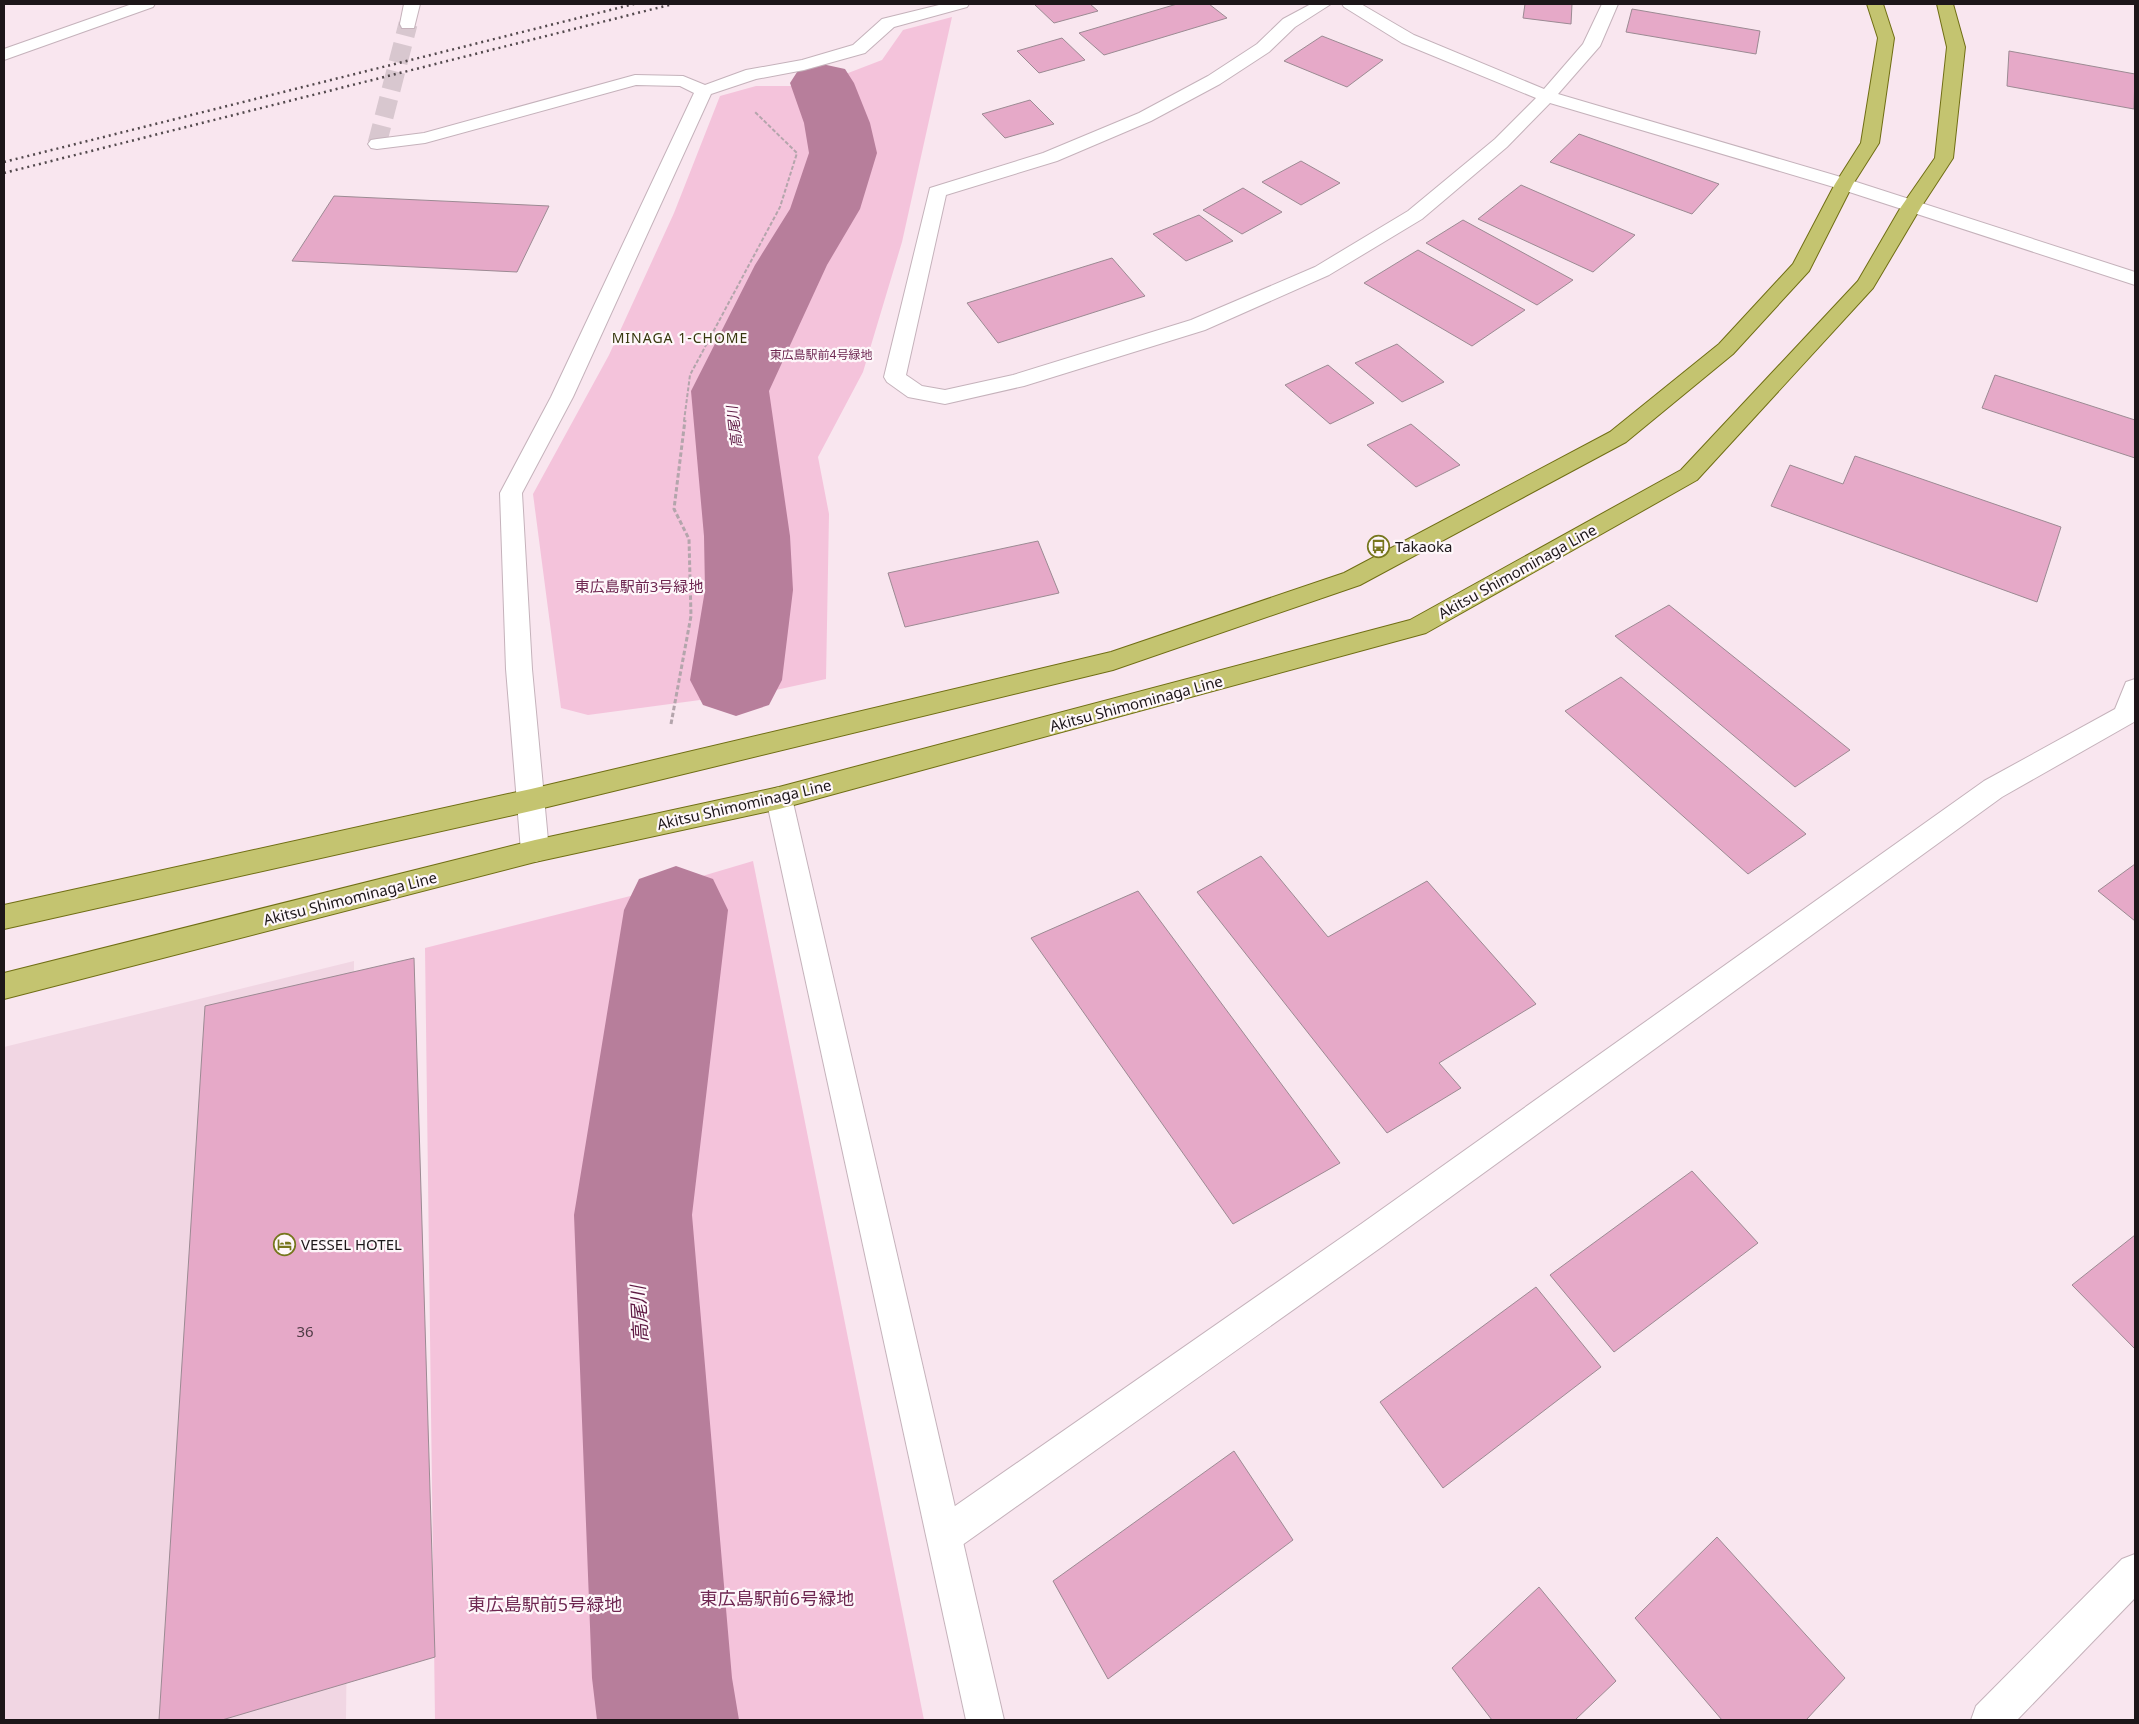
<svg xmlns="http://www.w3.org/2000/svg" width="2139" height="1724" font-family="'Noto Sans','Noto Sans JP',sans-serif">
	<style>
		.built { fill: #f1d6e3 }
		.green { fill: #f4c3db }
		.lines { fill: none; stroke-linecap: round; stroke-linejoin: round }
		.river { fill: #b77e9b; fill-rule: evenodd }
		.building { fill: #e6a9c8; stroke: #9c8a93 }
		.minor-tunnel { stroke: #d8c7cf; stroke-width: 19; stroke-dasharray: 19 9; stroke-linecap: butt }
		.minor-casing { stroke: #c5b2bb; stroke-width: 2 }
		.tertiary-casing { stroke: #c5b2bb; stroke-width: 2 }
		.primary-casing { stroke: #706e14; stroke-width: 2 }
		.path-far1 { stroke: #b4a5ac; stroke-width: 2; stroke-dasharray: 4 2; stroke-linecap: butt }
		.path { stroke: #b4a5ac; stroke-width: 3; stroke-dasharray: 4.5 2.5; stroke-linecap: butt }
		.minor { fill: #fff; fill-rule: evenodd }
		.tertiary { fill: #fff; fill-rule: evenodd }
		.primary { fill: #c4c470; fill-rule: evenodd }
		.rail { stroke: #53494d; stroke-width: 2.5; stroke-dasharray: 2 4; stroke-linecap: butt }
		.labels { text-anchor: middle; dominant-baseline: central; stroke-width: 4.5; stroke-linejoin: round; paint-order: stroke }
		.far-park-label { font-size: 12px; fill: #6f2852; stroke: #fef7fa }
		.far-neighbourhood-label { font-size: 14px; letter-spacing: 1px; fill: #37380e; stroke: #fef7fa }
		.far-water-label { font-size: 14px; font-style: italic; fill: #5d1842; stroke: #fef7fa }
		.poi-label { font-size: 15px; fill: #1d1619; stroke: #fef7fa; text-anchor: start }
		.street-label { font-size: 15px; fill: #1d1619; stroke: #fef7fa }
		.park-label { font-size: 15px; fill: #6f2852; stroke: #fef7fa }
		.near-number-label { font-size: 15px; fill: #4f3b45 }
		.near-park-label { font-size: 18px; fill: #6f2852; stroke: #fef7fa }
		.near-water-label { font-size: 19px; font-style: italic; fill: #5d1842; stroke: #fef7fa }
	</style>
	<rect width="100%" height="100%" fill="#f9e6ef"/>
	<polygon class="built" points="354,961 346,1720 4,1720 4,1047"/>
	<g class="green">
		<polygon points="952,17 902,242 863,372 818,457 829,514 826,679 757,694 774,586 759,497 755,406 759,375 823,249 864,150 855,111 830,80 882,60 903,30"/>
		<polygon points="756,86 807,86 826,142 804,208 778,258 714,394 714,467 735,593 715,698 588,715 561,708 533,494 609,355 674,213 720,96"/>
		<polygon points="753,861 924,1720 435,1720 425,948 662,888"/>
	</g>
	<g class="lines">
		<g class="river">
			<polygon points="822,64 845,69 854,83 870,123 877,153 860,209 827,265 769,391 790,536 793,590 782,680 769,705 736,716 703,705 690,680 705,590 704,536 691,391 755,265 790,209 809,153 804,123 790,83 799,69"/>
			<polygon points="676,866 713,879 728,910 692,1215 732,1678 739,1720 597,1720 592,1678 574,1215 624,910 639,879"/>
		</g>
	</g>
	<g class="building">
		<polygon points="1034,4 1090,4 1098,11 1054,23"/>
		<polygon points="1177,4 1209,4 1227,18 1104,55 1079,33"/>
		<polygon points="1525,4 1572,4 1571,24 1523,18"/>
		<polygon points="1632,9 1760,31 1756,54 1626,32"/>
		<polygon points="1322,36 1383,60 1347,87 1284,61"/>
		<polygon points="1062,38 1085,60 1039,73 1017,51"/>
		<polygon points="2009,51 2135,74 2134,109 2007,86"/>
		<polygon points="1030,100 1054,124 1005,138 982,114"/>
		<polygon points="1579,134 1719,184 1692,214 1550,162"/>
		<polygon points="1301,161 1340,183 1301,205 1262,182"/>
		<polygon points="1521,185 1635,235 1593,272 1478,219"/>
		<polygon points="1243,188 1282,212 1242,234 1203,210"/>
		<polygon points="334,196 549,206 517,272 292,261"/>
		<polygon points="1199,215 1233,241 1186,261 1153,234"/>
		<polygon points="1463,220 1573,280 1537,305 1426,243"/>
		<polygon points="1418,250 1525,310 1472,346 1364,283"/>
		<polygon points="1112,258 1145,296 998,343 967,303"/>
		<polygon points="1397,344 1444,382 1402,402 1355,363"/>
		<polygon points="1328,365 1374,403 1330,424 1285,385"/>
		<polygon points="1995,375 2135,420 2135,458 1982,408"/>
		<polygon points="1411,424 1460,465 1416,487 1367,445"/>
		<polygon points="1855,456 2061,527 2037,602 1771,506 1790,465 1843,484"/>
		<polygon points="1038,541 1059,593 905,627 888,573"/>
		<polygon points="1669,605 1850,750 1795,787 1615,636"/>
		<polygon points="1621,677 1806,834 1748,874 1565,711"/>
		<polygon points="1261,856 1328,937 1427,881 1536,1004 1439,1063 1461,1088 1387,1133 1197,892"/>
		<polygon points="2135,864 2135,921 2098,891"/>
		<polygon points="1138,891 1340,1163 1233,1224 1031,938"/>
		<polygon points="414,958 435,1657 222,1720 159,1720 205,1006"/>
		<polygon points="1692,1171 1758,1243 1614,1352 1550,1275"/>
		<polygon points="2135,1235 2135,1349 2072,1285"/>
		<polygon points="1536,1287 1601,1367 1443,1488 1380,1402"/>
		<polygon points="1234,1451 1293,1540 1108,1679 1053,1581"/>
		<polygon points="1717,1537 1845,1678 1806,1720 1722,1720 1635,1618"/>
		<polygon points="1539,1587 1616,1681 1575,1720 1492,1720 1452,1668"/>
	</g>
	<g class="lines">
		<polyline class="minor-tunnel" points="377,144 408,24"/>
		<defs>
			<g id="minor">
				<polygon points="132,4 155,4 153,7 4,60 4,49"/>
				<polygon points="404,4 420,4 414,28 402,28 400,24"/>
				<polygon points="943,4 969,4 967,7 894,27 865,53 804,70 756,79 711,94 573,397 522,493 532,669 549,851 545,859 535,862 525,859 521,851 506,669 500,493 551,397 694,93 680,86 636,85 425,143 377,149 371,148 368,144 371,140 377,139 424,133 635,75 683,76 705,85 746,70 802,60 853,45 882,19"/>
				<polygon points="1311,4 1331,4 1295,27 1269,52 1220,84 1151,121 1057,161 946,195 906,375 922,386 945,390 1013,375 1191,320 1315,267 1408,211 1495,139 1536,98 1402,43 1344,7 1342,4 1361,4 1414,35 1544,89 1583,44 1602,4 1618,4 1600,46 1558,94 1851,180 1853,184 1851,188 1837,188 1550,103 1507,147 1422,219 1329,275 1205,330 1024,386 945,404 908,397 887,382 884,377 930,188 1043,153 1139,113 1208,76 1257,44 1283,19"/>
				<polygon points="2135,679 2134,722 2002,797 1383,1246 958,1548 945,1553 932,1548 927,1535 932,1522 1361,1224 1984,781 2115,709 2126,682"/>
			</g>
			<g id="tertiary">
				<polygon points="1844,178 2135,272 2135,285 1837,188 1835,184 1837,180"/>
				<polygon points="779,787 788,790 792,798 1004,1720 966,1720 766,798 770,790"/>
				<polygon points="2135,1554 2135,1598 2017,1720 1971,1720 1976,1706 2122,1559"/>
			</g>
			<g id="primary">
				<polygon points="1867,4 1883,4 1894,38 1879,143 1853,184 1809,271 1733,354 1626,442 1360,585 1113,670 531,811 4,929 4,905 531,789 1111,652 1344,573 1610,432 1719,344 1793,264 1835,184 1861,143 1878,38"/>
				<polygon points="1937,4 1953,4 1965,47 1953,158 1921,207 1873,288 1697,480 1426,633 779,809 535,862 4,999 4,973 535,840 779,787 1410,620 1681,470 1858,281 1901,207 1935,158 1947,47"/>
			</g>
		</defs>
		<use href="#minor" class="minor-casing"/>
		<use href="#tertiary" class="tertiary-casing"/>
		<use href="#primary" class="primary-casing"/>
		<polyline class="path-far1" points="684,421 690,375 780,207 797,153 755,112"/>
		<polyline class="path" points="671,724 691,616 689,539 674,509 685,420"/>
		<use href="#minor" class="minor"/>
		<use href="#tertiary" class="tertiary"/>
		<use href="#primary" class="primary"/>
		<g class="rail">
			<polyline points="4,162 634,4"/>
			<polyline points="4,173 673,4"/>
		</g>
	</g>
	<defs>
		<symbol id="bus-ring" viewBox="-11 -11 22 22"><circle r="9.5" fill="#fef7fa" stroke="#76761d" stroke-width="1.5"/><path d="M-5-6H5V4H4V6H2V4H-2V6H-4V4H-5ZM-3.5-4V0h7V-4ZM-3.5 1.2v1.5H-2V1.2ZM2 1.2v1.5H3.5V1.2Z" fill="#76761d"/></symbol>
		<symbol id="hotel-ring" viewBox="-11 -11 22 22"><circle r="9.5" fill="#fef7fa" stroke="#76761d" stroke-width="1.5"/><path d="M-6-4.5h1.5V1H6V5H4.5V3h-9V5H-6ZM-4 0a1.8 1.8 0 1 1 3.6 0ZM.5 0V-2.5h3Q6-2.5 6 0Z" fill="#76761d"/></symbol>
	</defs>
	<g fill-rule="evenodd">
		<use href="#bus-ring" x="1366" y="534" width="25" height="25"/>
		<use href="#hotel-ring" x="272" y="1232" width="25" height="25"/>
	</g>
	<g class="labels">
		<g class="far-park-label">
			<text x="821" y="354">東広島駅前4号緑地</text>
		</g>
		<g class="far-neighbourhood-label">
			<text x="680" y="337">MINAGA 1-CHOME</text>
		</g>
		<g class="far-water-label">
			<text transform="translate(734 427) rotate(-97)">高尾川</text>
		</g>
		<g class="poi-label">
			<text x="1395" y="546">Takaoka</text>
			<text x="301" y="1244">VESSEL HOTEL</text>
		</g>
		<g class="street-label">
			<text transform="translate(1517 571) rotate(-29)">Akitsu Shimominaga Line</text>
			<text transform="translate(1136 703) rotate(-15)">Akitsu Shimominaga Line</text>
			<text transform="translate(744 804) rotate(-13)">Akitsu Shimominaga Line</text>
			<text transform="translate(350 898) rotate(-14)">Akitsu Shimominaga Line</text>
		</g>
		<g class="park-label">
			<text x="639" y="586">東広島駅前3号緑地</text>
		</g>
		<g class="near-number-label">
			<text x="305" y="1331">36</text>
		</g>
		<g class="near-park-label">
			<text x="777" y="1598">東広島駅前6号緑地</text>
			<text x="545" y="1604">東広島駅前5号緑地</text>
		</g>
		<g class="near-water-label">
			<text transform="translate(639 1314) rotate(-93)">高尾川</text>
		</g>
	</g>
	<rect width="2139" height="1724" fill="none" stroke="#1d1619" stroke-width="10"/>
</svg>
